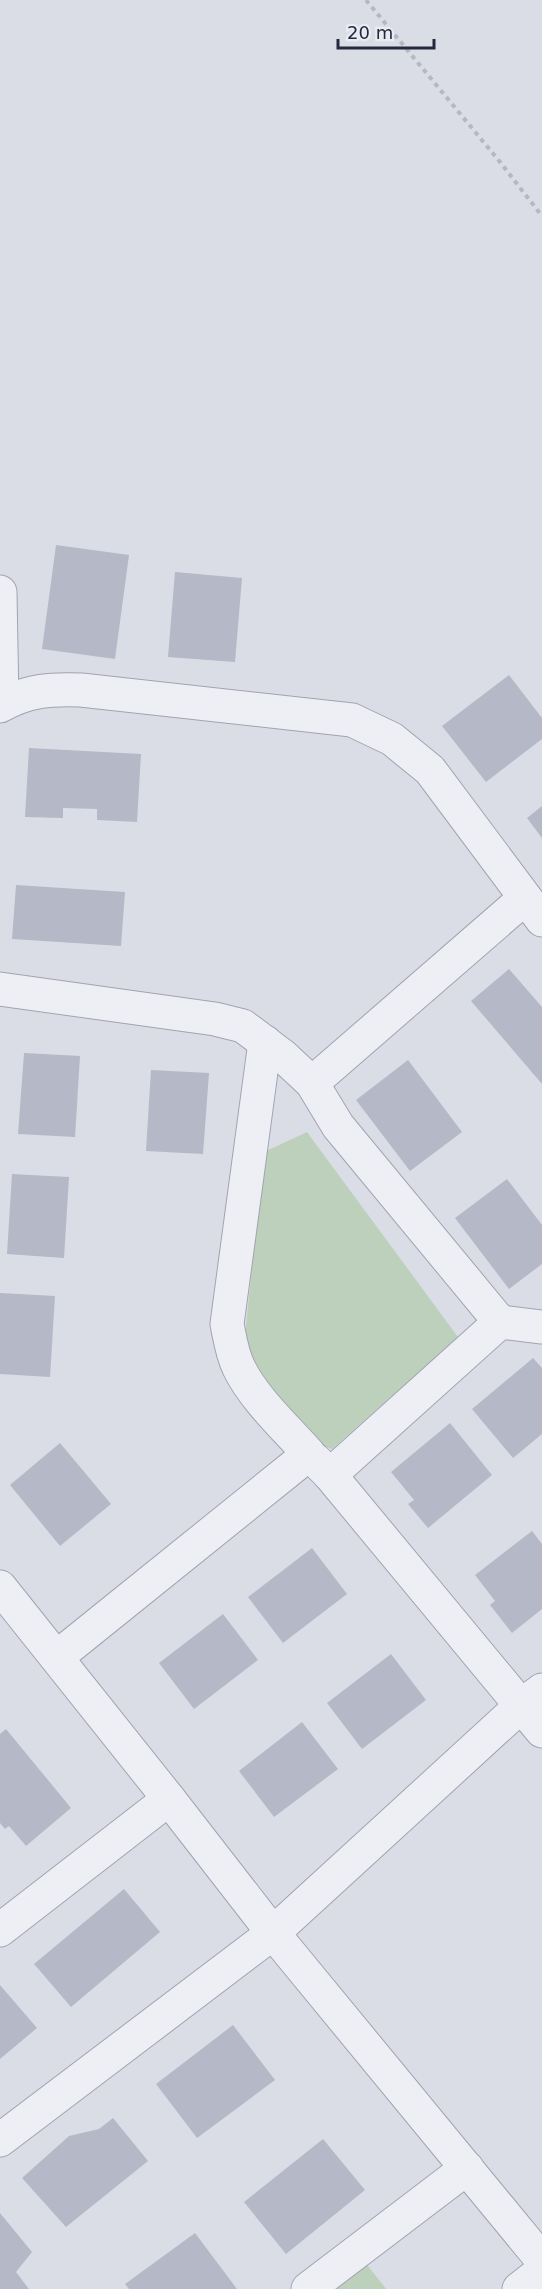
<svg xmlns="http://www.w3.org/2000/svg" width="542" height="2289" font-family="'DejaVu Sans',sans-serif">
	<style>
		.green { fill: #bdd0bc }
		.building { fill: #b5b8c6 }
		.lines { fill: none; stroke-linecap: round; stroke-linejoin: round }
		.minor-casing { stroke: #a1a3b0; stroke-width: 35 }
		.path { stroke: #b6b8c1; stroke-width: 4; stroke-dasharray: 4.5 4.5; stroke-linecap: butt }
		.minor { stroke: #eeeff4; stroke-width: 33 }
	</style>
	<rect width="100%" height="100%" fill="#dbdde6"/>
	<g class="green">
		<polygon points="307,1132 458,1337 332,1449 308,1440 256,1376 245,1335 264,1152"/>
		<polygon points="365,2262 386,2289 331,2289"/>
	</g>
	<g class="building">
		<polygon points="56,545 129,555 115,659 42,649"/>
		<polygon points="175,572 242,578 235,662 168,657"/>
		<polygon points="509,675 542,718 542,739 486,782 442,726"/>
		<polygon points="29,748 141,754 137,822 97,820 97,809 63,808 63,818 25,817"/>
		<polygon points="542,806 542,838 527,818"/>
		<polygon points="16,885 125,892 121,946 12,939"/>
		<polygon points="509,969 542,1007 542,1084 471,1001"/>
		<polygon points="24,1053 80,1056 75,1137 18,1134"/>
		<polygon points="408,1060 462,1132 410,1171 356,1100"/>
		<polygon points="151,1070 209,1073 203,1154 146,1151"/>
		<polygon points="12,1174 69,1177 64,1258 7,1254"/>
		<polygon points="507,1179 542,1225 542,1264 509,1289 455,1218"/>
		<polygon points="0,1293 55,1296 50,1377 0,1374"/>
		<polygon points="533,1358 542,1368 542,1434 513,1458 472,1409"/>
		<polygon points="450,1423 492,1475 428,1528 408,1504 414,1500 391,1472"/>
		<polygon points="60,1443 111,1504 60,1546 10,1485"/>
		<polygon points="532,1531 542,1544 542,1609 512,1633 490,1605 495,1601 475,1575"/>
		<polygon points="312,1548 347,1594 283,1643 248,1597"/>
		<polygon points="223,1614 258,1660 194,1709 159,1663"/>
		<polygon points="391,1654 426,1700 362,1749 327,1703"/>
		<polygon points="302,1722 338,1769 274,1817 239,1771"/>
		<polygon points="6,1729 71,1808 26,1846 9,1826 5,1829 0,1823 0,1734"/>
		<polygon points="124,1889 160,1932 71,2007 34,1964"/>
		<polygon points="0,1985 37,2028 0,2059"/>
		<polygon points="233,2025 275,2080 197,2138 156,2084"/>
		<polygon points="113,2118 148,2161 66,2227 22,2178 69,2136 99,2129"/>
		<polygon points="323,2139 365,2190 286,2254 244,2202"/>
		<polygon points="0,2213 32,2252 16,2272 29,2289 0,2289"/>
		<polygon points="195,2233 237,2289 129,2289 125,2284"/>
	</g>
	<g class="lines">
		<defs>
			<g id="minor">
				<polyline points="0,592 2,704"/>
				<path d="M 0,706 C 28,690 50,689 81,690 L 352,720 L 392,739 L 430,770 L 542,920"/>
				<polyline points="0,989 215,1019 243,1026 283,1056 312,1083 338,1126 500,1322"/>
				<polyline points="312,1083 525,898"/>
				<polyline points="315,1460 330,1475 500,1322 542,1327"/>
				<polyline points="330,1475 542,1731"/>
				<polyline points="0,1587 169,1799 273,1933 542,2260"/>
				<path d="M 57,1657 L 309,1454 C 287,1429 254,1399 239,1368 C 232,1354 230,1339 227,1324 L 265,1042"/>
				<polyline points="0,1930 169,1799"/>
				<polyline points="0,2140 273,1933 522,1705 542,1690"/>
				<polyline points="308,2289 467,2168"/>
				<polyline points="519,2289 542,2271"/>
			</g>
		</defs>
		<use href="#minor" class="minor-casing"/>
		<polyline class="path" points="366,0 500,162 542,216"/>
		<use href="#minor" class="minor"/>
	</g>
	<path d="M338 39v9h96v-9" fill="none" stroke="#25293d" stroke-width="3"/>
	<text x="347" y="39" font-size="18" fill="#25293d" stroke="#eaecf4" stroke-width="4.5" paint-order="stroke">20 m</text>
</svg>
